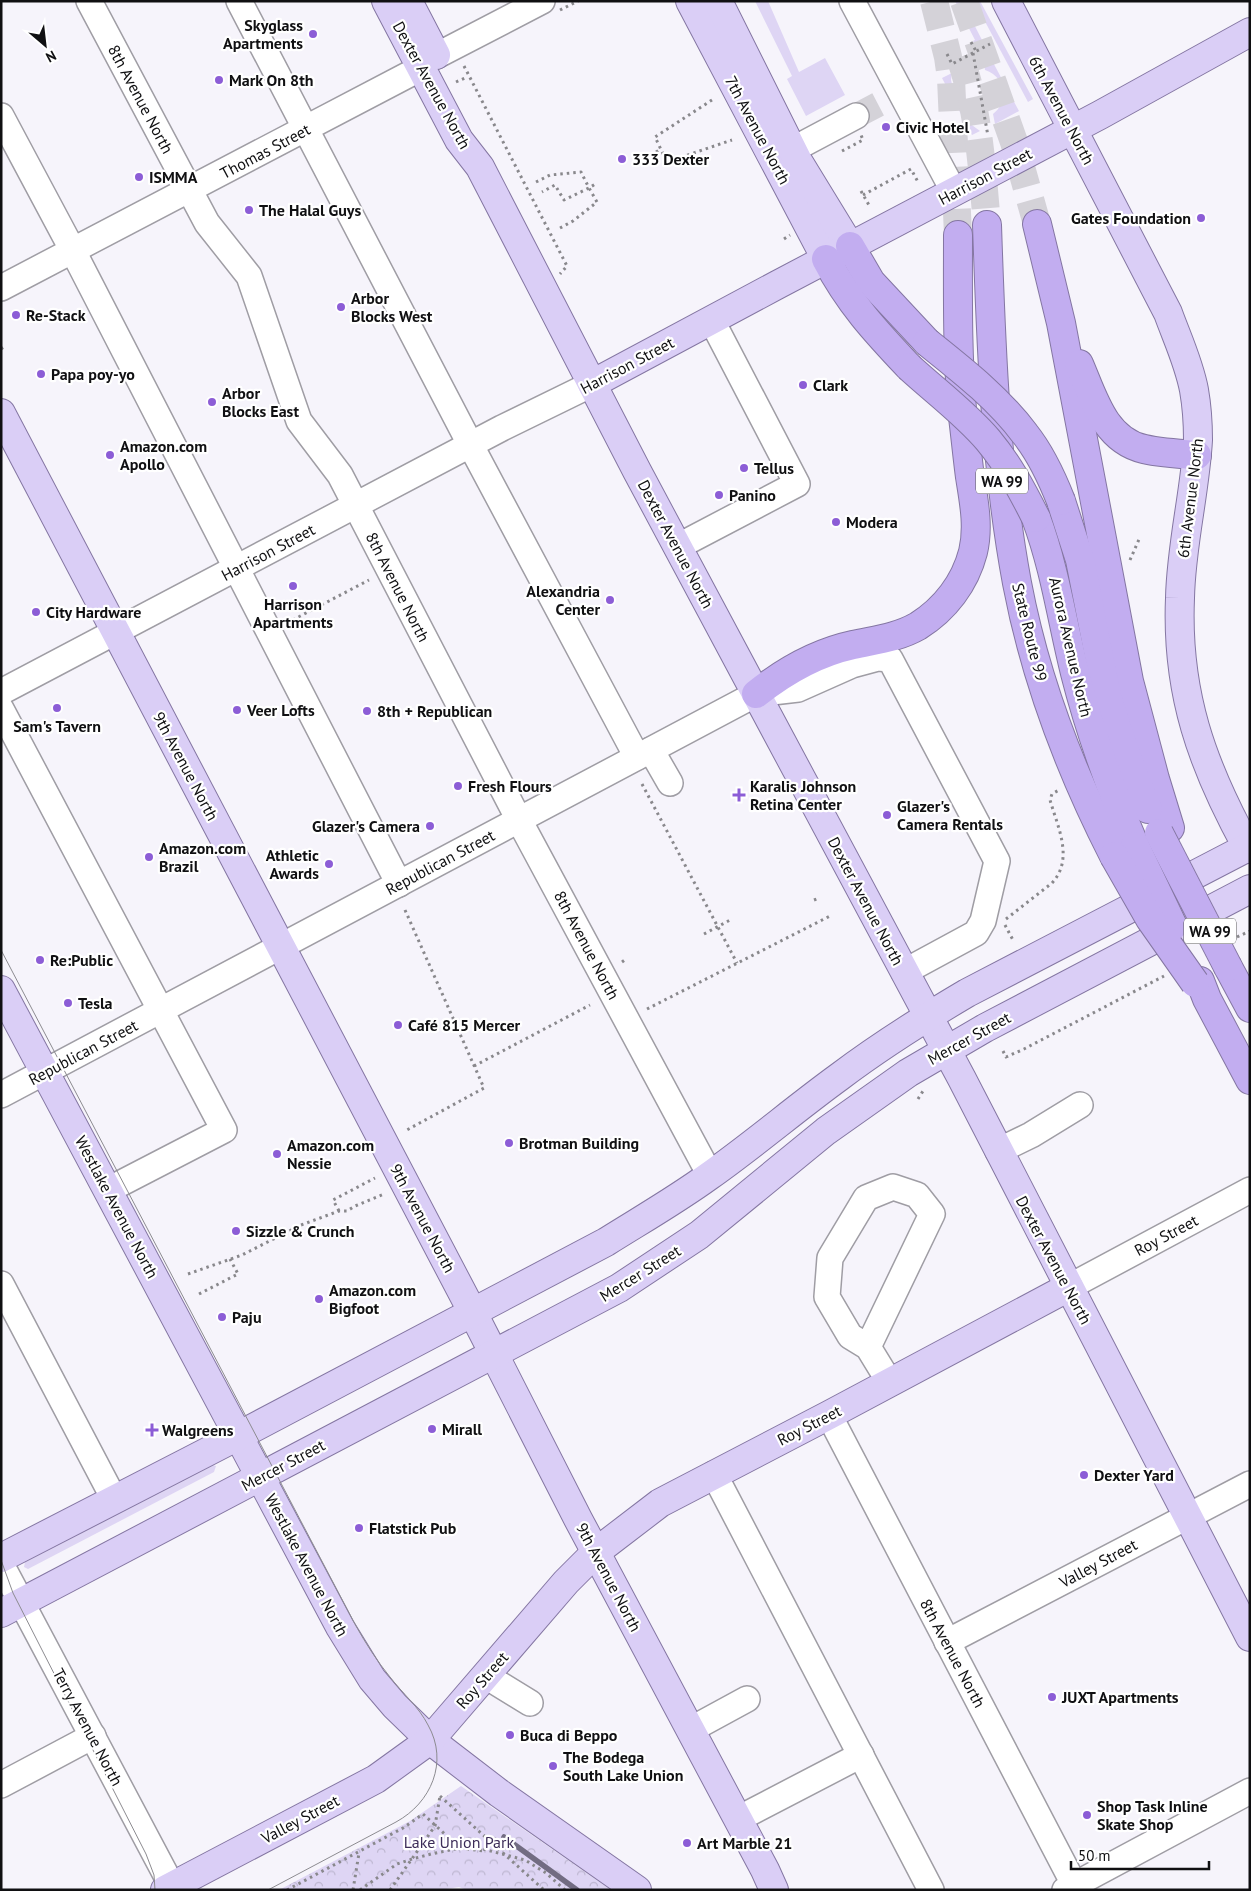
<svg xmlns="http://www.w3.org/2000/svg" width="1251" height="1891" font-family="'PT Sans',sans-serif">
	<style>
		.grass { fill: #ded5f4 }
		.park { fill: url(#park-crowns) }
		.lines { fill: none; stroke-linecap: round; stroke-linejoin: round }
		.stream { stroke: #726c82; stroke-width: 5.5 }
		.minor-tunnel { stroke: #d4d2d8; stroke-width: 25; stroke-dasharray: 25 12; stroke-linecap: butt }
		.highway-tunnel { stroke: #d4d2d8; stroke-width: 28; stroke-dasharray: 28 14; stroke-linecap: butt }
		.minor-casing { stroke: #9f9da4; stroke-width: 28 }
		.major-casing { stroke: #8476a2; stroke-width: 30 }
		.highway-casing { stroke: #8476a2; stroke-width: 30 }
		.path { stroke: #89888c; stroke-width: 3; stroke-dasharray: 2.5 4; stroke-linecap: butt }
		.minor { stroke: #fff; stroke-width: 25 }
		.major { stroke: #dacef6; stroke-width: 28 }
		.highway { stroke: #c2adf0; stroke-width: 28 }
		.tram { stroke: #8c8b90; stroke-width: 1 }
		.highway-bridge-casing { stroke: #8476a2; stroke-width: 30; stroke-linecap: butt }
		.highway-bridge { stroke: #c2adf0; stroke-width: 28 }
		.poi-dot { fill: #8c5dd6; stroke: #fff; stroke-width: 2 }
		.labels { text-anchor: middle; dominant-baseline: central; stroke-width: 4.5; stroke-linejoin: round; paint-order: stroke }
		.shield { fill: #fff; stroke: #585859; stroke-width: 1 }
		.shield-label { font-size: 15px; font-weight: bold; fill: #101012 }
		.poi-label { font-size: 16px; font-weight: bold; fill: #101012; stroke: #fff; text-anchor: start }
		.street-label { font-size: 16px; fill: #101012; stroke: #fff }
		.park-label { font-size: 16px; fill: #3c2c58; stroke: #fff }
	</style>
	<defs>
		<pattern id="park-crowns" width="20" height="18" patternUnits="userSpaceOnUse" patternTransform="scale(1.25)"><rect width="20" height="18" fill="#ded5f4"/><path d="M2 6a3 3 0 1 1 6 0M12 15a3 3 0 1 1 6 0" fill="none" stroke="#bdb6d0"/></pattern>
	</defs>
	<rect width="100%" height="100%" fill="#f6f4fb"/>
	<g class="grass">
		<polygon points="755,1 768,1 799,72 825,58 845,95 806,116 787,79 792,76"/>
		<polygon points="955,1 962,1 982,40 975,44 973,41 975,40"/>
		<polygon points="974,1 980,1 1033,99 1028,102"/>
		<path d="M 988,53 L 1019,111 L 995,124 L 993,114 C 1010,101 1006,77 985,70 L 983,56 Z"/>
		<polygon points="952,73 951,80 957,106 964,114 969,123 980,131 972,135 942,78"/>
		<polygon points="210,1464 216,1466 214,1472 28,1569 24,1567 25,1562"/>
	</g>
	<polygon class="park" points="461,1786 611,1890 467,1890 459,1887 440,1890 279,1890 410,1821"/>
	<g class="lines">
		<polyline class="stream" points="504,1837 577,1890"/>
		<polyline class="minor-tunnel" points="856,116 894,96"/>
		<g class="highway-tunnel">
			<polyline points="934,1 948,57 951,78 958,235"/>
			<polyline points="964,1 1014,142 1037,224"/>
			<path d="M 960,57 C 979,111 982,168 987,225"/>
		</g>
		<defs>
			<g id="minor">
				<polyline points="89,1 207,223 249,276 299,421 340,475 519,820 710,1175"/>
				<polyline points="239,1 470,444 637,757"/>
				<polyline points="852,1 954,192"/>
				<polyline points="436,56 542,1"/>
				<polyline points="1,116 73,251 399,884"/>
				<polyline points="792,150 856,116"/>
				<polyline points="1,288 421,68"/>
				<polyline points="677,547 797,484 712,321"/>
				<polyline points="1,692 502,428 592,384"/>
				<polyline points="1,709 224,1130 108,1190"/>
				<polyline points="651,750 670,783"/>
				<polyline points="1,1095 756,694 798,689 852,665 878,658 890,659 997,861 983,921 976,933 904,972"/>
				<polyline points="998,1151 1031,1135 1080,1105"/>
				<polyline points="1,1284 114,1499"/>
				<polyline points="1069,1287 1250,1190"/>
				<polyline points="868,1347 850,1336 827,1297 830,1258 866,1198 893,1187 917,1195 932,1214 868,1347 890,1383"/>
				<polyline points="829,1415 1077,1890"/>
				<polyline points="714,1474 931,1890"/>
				<polyline points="1,1564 174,1890"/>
				<polyline points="947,1642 1250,1484"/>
				<polyline points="486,1676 530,1703"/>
				<polyline points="690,1730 747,1699"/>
				<polyline points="1,1785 93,1736"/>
				<polyline points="738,1819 861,1755"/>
				<polyline points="1065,1890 1250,1791"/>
			</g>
			<g id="major">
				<polyline points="386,1 459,140 480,167 637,471 962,1079 1250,1637"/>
				<polyline points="408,1 436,55"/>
				<polyline points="690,1 826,259"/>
				<polyline points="718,1 798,161 850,246"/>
				<path d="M 1006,1 L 1168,313 C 1177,338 1189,363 1194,390 C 1197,407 1198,423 1198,440 C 1195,493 1181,545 1180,598 C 1176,693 1202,765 1247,847 L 1250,849"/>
				<polyline points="592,384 777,285 1100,115 1250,32"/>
				<polyline points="1,413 473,1313 578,1519 765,1870 774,1890"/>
				<polyline points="1,990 340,1627 372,1679 395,1706 430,1740 499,1793 637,1890"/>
				<path d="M 1,1558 L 238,1436 L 606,1242 C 641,1220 676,1200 709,1176 C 753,1145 795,1109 839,1077 C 880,1046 923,1019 967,993 L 1250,846"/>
				<polyline points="1,1613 619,1288 699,1235 826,1131 908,1073 985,1028 1250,889"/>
				<polyline points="165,1890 376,1779 430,1740 566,1582 596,1552 660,1503 829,1415 1069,1287"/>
			</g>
			<g id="highway">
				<polyline points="1037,224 1061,323 1129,681 1155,779 1170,828"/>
				<path d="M 987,225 C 991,344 995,465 1017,583 C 1035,678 1070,770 1114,856"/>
				<polyline points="850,246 871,282 927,342"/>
				<path d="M 826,259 C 849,303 875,331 909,367"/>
				<path d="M 1079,364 C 1093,396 1104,440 1144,449 C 1161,453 1180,454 1197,455"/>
				<polyline points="1061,501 1080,560 1107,696 1121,740 1137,784 1148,809"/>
				<path d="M 1036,518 C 1055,569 1062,621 1075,673 C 1090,732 1111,790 1135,846"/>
				<path d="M 756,694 C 785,671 816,653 853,645 C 875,640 897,638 918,626 C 945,609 965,583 973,552 C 979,527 974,502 970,477 C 967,454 965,432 962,409 C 957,352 958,293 958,235"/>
				<polyline points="1228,967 1250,1008"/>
				<polyline points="1200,981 1207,999 1250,1080"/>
			</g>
		</defs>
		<use href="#minor" class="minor-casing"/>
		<use href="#major" class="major-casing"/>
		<use href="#highway" class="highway-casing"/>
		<g class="path">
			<polyline points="560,10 578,1"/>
			<polyline points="971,42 976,51"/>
			<polyline points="973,53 988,136"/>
			<polyline points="947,54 952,64 990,44"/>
			<polyline points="464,66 567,266 560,274"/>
			<polyline points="456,82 465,78"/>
			<polyline points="712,100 655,137 667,162 732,140"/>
			<polyline points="842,151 863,140 861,135"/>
			<polyline points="656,152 661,149"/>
			<polyline points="536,182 550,175 581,172 589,188 564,200 555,185 542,192"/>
			<polyline points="861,191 870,207"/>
			<polyline points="863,195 911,169 918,182"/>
			<polyline points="560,228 573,221 597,202 589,188 597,183"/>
			<polyline points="784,239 790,235"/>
			<polyline points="1,349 4,347"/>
			<polyline points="1130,560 1140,537"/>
			<polyline points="287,623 369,580"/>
			<polyline points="642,784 737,963"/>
			<polyline points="814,900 819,898"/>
			<polyline points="405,910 484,1088 405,1131"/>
			<path d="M 1006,919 L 1052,883 C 1074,859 1058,828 1050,800 L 1052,794 L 1059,790"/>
			<polyline points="1005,925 1013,940"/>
			<polyline points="704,934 732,919"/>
			<polyline points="1237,937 1250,931"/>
			<polyline points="622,962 626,959"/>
			<polyline points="647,1009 832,915"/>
			<polyline points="1003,1051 1006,1057 1024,1049 1164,976"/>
			<polyline points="474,1066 590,1005"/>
			<polyline points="918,1099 923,1091"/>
			<polyline points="339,1211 333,1200 375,1178"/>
			<polyline points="188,1274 242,1255 301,1225 339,1211 347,1211 355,1206 384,1194"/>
			<polyline points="199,1294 238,1274 230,1259"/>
			<polyline points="440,1796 544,1890"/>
			<polyline points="287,1890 403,1828 423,1814 449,1838 460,1843 525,1860 546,1873 565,1890"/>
			<polyline points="353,1890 359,1853"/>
			<polyline points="360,1890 397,1864 412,1859 431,1854 460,1848 484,1851"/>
			<polyline points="390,1890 435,1826 440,1796"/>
		</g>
		<use href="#minor" class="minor"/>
		<use href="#major" class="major"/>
		<use href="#highway" class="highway"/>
		<g class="tram">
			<path d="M 1,950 L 356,1626 C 366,1644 377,1661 390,1677 C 402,1693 419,1707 428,1725 C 449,1762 431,1803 396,1822 L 268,1890"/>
			<polyline points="1,1560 13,1593 146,1854 154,1875 155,1890"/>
		</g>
		<defs>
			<g id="highway-bridge">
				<path d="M 927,342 C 962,370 998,398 1025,434 C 1041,454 1052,478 1061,501"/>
				<path d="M 909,367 C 935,391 965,413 988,440 C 1008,464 1022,490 1036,518"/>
				<polyline points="1159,833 1228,967"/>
				<polyline points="1135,846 1173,926"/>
				<polyline points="1114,856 1150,919 1195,983"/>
			</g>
		</defs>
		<use href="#highway-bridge" class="highway-bridge-casing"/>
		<use href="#highway-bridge" class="highway-bridge"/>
	</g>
	<g class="poi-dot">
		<circle cx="313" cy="34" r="5"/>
		<circle cx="219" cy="80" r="5"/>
		<circle cx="886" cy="127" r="5"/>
		<circle cx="622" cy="159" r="5"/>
		<circle cx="139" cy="177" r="5"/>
		<circle cx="249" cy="210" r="5"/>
		<circle cx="1201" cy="218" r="5"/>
		<circle cx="341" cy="307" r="5"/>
		<circle cx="16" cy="315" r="5"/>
		<circle cx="41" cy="374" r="5"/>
		<circle cx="803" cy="385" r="5"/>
		<circle cx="212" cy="402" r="5"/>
		<circle cx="110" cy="455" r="5"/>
		<circle cx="744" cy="468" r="5"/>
		<circle cx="719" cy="495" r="5"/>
		<circle cx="836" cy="522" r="5"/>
		<circle cx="293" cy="586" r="5"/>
		<circle cx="610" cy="600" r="5"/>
		<circle cx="36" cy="612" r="5"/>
		<circle cx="57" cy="708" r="5"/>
		<circle cx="237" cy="710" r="5"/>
		<circle cx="367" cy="711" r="5"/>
		<circle cx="458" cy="786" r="5"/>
		<path d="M736.5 787.5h5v5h5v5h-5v5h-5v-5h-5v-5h5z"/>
		<circle cx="887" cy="815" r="5"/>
		<circle cx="430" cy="826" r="5"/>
		<circle cx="149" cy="857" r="5"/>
		<circle cx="329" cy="864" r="5"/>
		<circle cx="40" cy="960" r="5"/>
		<circle cx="68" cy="1003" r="5"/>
		<circle cx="398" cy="1025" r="5"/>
		<circle cx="509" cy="1143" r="5"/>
		<circle cx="277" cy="1154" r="5"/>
		<circle cx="236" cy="1231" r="5"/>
		<circle cx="319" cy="1299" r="5"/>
		<circle cx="222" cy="1317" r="5"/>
		<circle cx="432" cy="1429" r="5"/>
		<path d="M149.5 1422.5h5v5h5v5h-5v5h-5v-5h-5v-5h5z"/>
		<circle cx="1084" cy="1475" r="5"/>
		<circle cx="359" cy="1528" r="5"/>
		<circle cx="1052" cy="1697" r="5"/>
		<circle cx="510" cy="1735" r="5"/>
		<circle cx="553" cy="1766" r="5"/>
		<circle cx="1087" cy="1815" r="5"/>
		<circle cx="687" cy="1843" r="5"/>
	</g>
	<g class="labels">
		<g class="shield">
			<rect x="976" y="468.5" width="52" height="25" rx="4"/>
			<rect x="1184" y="918.5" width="52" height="25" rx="4"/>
		</g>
		<g class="shield-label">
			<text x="1002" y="481">WA 99</text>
			<text x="1210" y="931">WA 99</text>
		</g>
		<g class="poi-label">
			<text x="303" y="25" text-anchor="end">Skyglass<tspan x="303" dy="18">Apartments</tspan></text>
			<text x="229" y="80">Mark On 8th</text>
			<text x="896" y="127">Civic Hotel</text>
			<text x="632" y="159">333 Dexter</text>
			<text x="149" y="177">ISMMA</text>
			<text x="259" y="210">The Halal Guys</text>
			<text x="1191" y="218" text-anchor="end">Gates Foundation</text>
			<text x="351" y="298">Arbor<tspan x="351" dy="18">Blocks West</tspan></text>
			<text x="26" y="315">Re-Stack</text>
			<text x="51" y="374">Papa poy-yo</text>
			<text x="813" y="385">Clark</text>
			<text x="222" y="393">Arbor<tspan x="222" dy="18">Blocks East</tspan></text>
			<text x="120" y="446">Amazon.com<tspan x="120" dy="18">Apollo</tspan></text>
			<text x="754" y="468">Tellus</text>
			<text x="729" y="495">Panino</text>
			<text x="846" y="522">Modera</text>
			<text x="600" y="591" text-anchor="end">Alexandria<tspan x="600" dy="18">Center</tspan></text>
			<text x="293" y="604" text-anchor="middle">Harrison<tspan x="293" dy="18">Apartments</tspan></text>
			<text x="46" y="612">City Hardware</text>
			<text x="247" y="710">Veer Lofts</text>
			<text x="377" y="711">8th + Republican</text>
			<text x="57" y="726" text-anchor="middle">Sam's Tavern</text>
			<text x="468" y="786">Fresh Flours</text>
			<text x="750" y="786">Karalis Johnson<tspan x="750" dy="18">Retina Center</tspan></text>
			<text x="897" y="806">Glazer's<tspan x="897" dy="18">Camera Rentals</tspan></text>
			<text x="420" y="826" text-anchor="end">Glazer's Camera</text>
			<text x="159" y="848">Amazon.com<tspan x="159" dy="18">Brazil</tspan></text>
			<text x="319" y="855" text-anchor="end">Athletic<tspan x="319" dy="18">Awards</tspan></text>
			<text x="50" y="960">Re:Public</text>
			<text x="78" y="1003">Tesla</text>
			<text x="408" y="1025">Café 815 Mercer</text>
			<text x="519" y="1143">Brotman Building</text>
			<text x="287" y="1145">Amazon.com<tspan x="287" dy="18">Nessie</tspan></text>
			<text x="246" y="1231">Sizzle &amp; Crunch</text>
			<text x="329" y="1290">Amazon.com<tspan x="329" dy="18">Bigfoot</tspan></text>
			<text x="232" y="1317">Paju</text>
			<text x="442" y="1429">Mirall</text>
			<text x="162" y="1430">Walgreens</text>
			<text x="1094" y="1475">Dexter Yard</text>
			<text x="369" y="1528">Flatstick Pub</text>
			<text x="1062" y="1697">JUXT Apartments</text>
			<text x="520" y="1735">Buca di Beppo</text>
			<text x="563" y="1757">The Bodega<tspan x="563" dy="18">South Lake Union</tspan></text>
			<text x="1097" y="1806">Shop Task Inline<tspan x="1097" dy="18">Skate Shop</tspan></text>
			<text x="697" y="1843">Art Marble 21</text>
		</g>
		<g class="street-label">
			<text transform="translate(432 85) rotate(61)">Dexter Avenue North</text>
			<text transform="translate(141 99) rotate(62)">8th Avenue North</text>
			<text transform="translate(1062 110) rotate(62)">6th Avenue North</text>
			<text transform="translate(758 130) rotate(62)">7th Avenue North</text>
			<text transform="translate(265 151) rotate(-28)">Thomas Street</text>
			<text transform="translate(985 176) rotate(-28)">Harrison Street</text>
			<text transform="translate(627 365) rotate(-28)">Harrison Street</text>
			<text transform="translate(1190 498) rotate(-83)">6th Avenue North</text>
			<text transform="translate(676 544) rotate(62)">Dexter Avenue North</text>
			<text transform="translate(268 552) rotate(-28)">Harrison Street</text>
			<text transform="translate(398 587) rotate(63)">8th Avenue North</text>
			<text transform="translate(1030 632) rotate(76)">State Route 99</text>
			<text transform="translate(1071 647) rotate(77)">Aurora Avenue North</text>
			<text transform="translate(186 766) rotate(62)">9th Avenue North</text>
			<text transform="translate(440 862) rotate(-28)">Republican Street</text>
			<text transform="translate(866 901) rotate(62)">Dexter Avenue North</text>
			<text transform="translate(587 945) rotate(62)">8th Avenue North</text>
			<text transform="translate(969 1038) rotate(-29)">Mercer Street</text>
			<text transform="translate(83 1052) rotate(-28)">Republican Street</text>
			<text transform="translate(117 1207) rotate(62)">Westlake Avenue North</text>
			<text transform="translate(423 1218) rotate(62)">9th Avenue North</text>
			<text transform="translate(1166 1235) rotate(-28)">Roy Street</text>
			<text transform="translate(1054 1260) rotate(62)">Dexter Avenue North</text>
			<text transform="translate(640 1273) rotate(-32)">Mercer Street</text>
			<text transform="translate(809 1425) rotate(-27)">Roy Street</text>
			<text transform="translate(283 1465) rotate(-28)">Mercer Street</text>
			<text transform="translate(1098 1563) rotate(-28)">Valley Street</text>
			<text transform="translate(307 1565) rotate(62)">Westlake Avenue North</text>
			<text transform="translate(609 1577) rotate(62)">9th Avenue North</text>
			<text transform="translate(953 1653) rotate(62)">8th Avenue North</text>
			<text transform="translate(482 1680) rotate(-49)">Roy Street</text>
			<text transform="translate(88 1727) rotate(62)">Terry Avenue North</text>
			<text transform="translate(300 1819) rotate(-28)">Valley Street</text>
		</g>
		<g class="park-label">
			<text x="459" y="1842">Lake Union Park</text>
		</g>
	</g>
	<rect width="1251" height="1891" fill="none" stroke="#101012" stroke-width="5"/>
	<g transform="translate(45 45) rotate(152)" stroke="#ffffff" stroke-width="4" paint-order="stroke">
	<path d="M0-4L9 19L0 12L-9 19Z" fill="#101012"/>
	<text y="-8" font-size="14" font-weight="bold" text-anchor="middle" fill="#101012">N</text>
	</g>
	<path d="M1071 1861v8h138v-8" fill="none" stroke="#101012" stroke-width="2.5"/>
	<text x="1078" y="1861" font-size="15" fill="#101012" stroke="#ffffff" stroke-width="4" paint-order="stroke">50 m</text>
</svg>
